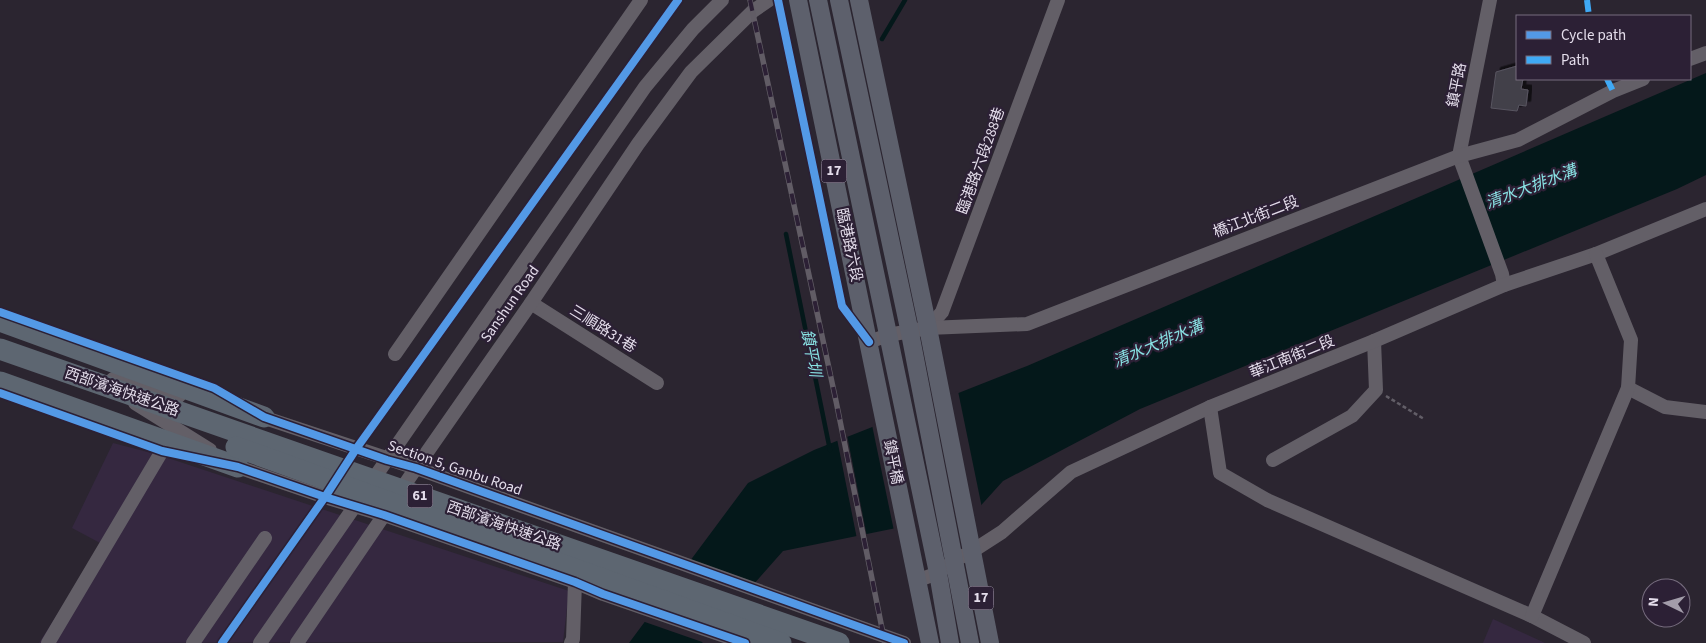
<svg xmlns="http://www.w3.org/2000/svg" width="1706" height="643" font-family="'Source Sans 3','Noto Sans TC',sans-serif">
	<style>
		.built { fill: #352840 }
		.water { fill: #04181a }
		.pier { fill: #2b2530 }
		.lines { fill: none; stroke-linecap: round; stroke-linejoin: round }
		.stream { stroke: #04181a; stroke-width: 4.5 }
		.building { fill: #423f4a; stroke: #585560; filter: url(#shadow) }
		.path { stroke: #625e67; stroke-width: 2.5; stroke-dasharray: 4 2.5; stroke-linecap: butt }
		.minor { stroke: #635f67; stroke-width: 14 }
		.major { stroke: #5d606c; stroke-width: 18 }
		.highway { stroke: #5d6671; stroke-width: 21 }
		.rail-casing { stroke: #615c65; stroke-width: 5.5 }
		.rail { stroke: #2c2035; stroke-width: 4; stroke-dasharray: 11; stroke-linecap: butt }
		.quiet { stroke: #3fa9f5; stroke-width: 6; stroke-dasharray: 12 6; stroke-linecap: butt }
		.cycleway-casing { stroke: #2c2035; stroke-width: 11 }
		.cycleway { stroke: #5399e6; stroke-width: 8 }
		.labels { text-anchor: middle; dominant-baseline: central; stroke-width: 4.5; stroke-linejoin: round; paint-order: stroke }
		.shield { fill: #2c2035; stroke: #ada4b4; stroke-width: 1 }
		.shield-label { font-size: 14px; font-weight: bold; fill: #e4ddeb }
		.street-label { font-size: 15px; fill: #e4ddeb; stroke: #2c2035 }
		.water-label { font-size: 16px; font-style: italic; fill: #88e1e3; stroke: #2c2035 }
	</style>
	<defs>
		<filter id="shadow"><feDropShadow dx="4.5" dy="-4.5" stdDeviation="0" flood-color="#0009"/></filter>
	</defs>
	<rect width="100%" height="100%" fill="#2b2530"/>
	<g class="built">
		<polygon points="113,443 159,455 569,591 563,642 39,643 102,544 72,528"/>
		<polygon points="1493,619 1545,643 1483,643"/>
	</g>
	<polygon class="water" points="1706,73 1706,175 1677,189 1140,409 1003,481 975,512 783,551 702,643 629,643 748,483 814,450 1027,366"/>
	<g class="pier">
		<polygon points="958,391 982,508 976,515 894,531 872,425"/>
		<polygon points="847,435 867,537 857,539 837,439"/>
		<polygon points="688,559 757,584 705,643 642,621"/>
	</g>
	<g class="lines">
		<g class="stream">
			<polyline points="882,39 905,0"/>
			<polyline points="786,234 830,450"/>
		</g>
	</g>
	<polygon class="building" points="1517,66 1517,79 1523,79 1521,89 1528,90 1526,106 1519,105 1517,111 1491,108 1496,72"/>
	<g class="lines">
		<polyline class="path" points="1386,396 1424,419"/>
		<g class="minor">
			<polyline points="1490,0 1459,156 1502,274 1504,285"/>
			<polyline points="1690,59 1706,53"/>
			<polyline points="531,303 657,383"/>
			<polyline points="928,328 942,312 1058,0"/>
			<polyline points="869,342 888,335 928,328 1027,324 1459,156 1518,140 1613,91 1643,79"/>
			<polyline points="395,354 641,0"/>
			<polyline points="113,379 179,396"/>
			<polyline points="1628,388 1665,407 1706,412"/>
			<polyline points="135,403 210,450"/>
			<polyline points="1210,407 1220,473 1267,500 1532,616 1584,643"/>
			<polyline points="256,415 416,468 904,643"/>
			<polyline points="1273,460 1352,416 1376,390 1374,341"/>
			<polyline points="232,465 325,497 384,515 575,582 603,594 745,643"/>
			<polyline points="916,581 938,573 955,560 971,552 1002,532 1071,472 1210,407 1374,341 1504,285 1596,254 1706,209"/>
			<polyline points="1532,616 1628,388 1631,340 1596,254"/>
			<polyline points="48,643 162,451"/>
			<polyline points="193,643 265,538"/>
			<polyline points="260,643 645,87 693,29 722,0"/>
			<polyline points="297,643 416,468 531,303 638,144 691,72 753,11 769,0"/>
			<polyline points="571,643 573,639 575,582"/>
		</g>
		<g class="major">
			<polyline points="798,0 930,643"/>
			<polyline points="818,0 938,573 950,643"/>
			<polyline points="839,0 910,333 970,643"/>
			<polyline points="859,0 928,328 990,643"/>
		</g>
		<g class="highway">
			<polyline points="0,321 264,417"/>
			<polyline points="0,349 839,643"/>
			<polyline points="0,382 238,467"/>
			<polyline points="236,447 781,643"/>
		</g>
		<defs>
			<polyline id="rail" points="750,0 836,401 885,643"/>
		</defs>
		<use href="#rail" class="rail-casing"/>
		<use href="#rail" class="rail"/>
		<g class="quiet">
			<polyline points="1587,0 1589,16"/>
			<polyline points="1607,79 1613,91"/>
		</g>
		<defs>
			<g id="cycleway">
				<polyline points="778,0 842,306 869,342"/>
				<polyline points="0,312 214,388 264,417 387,460 416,468 904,643"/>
				<polyline points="0,393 162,451 238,467 325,497 384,515 575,582 603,594 745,643"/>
				<polyline points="222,643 325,497 356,449 678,0"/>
			</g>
		</defs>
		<use href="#cycleway" class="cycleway-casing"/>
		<use href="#cycleway" class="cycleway"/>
	</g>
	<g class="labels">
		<g class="shield">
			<rect x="821.5" y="159.5" width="25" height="23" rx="4"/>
			<rect x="407.5" y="484.5" width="25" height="23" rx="4"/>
			<rect x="968.5" y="586.5" width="25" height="23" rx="4"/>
		</g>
		<g class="shield-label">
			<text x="834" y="171">17</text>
			<text x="420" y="496">61</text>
			<text x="981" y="598">17</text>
		</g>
		<g class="street-label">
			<text transform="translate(1457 85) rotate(-79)">鎮平路</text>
			<text transform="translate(981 161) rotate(-70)">臨港路六段288巷</text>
			<text transform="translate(1256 217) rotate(-21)">橋江北街二段</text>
			<text transform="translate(849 245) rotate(78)">臨港路六段</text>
			<text transform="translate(510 304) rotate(-55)">Sanshun Road</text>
			<text transform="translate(603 329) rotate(32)">三順路31巷</text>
			<text transform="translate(1292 357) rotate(-22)">華江南街二段</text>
			<text transform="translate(122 392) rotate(19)">西部濱海快速公路</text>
			<text transform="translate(893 462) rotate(79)">鎮平橋</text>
			<text transform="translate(455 468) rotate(19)">Section 5, Ganbu Road</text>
			<text transform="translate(504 526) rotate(19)">西部濱海快速公路</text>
		</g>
		<g class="water-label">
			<text transform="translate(1531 187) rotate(-21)">清水大排水溝</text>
			<text transform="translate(1158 344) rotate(-23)">清水大排水溝</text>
			<text transform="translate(811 353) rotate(79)">鎮平圳</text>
		</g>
	</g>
	<rect x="1516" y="15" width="175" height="65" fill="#2c2035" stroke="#766c7e"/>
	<rect x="1526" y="31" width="25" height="8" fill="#5399e6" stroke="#766c7e"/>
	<text x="1561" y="40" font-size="15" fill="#e4ddeb">Cycle path</text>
	<rect x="1526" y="56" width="25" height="8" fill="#3fa9f5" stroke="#766c7e"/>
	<text x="1561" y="65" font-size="15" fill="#e4ddeb">Path</text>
	<g transform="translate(1666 603) rotate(275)"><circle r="24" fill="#2c2035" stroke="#766c7e"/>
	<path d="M0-4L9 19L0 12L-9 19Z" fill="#a39daa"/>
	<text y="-8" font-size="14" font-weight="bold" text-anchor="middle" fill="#e4ddeb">N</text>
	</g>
</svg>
